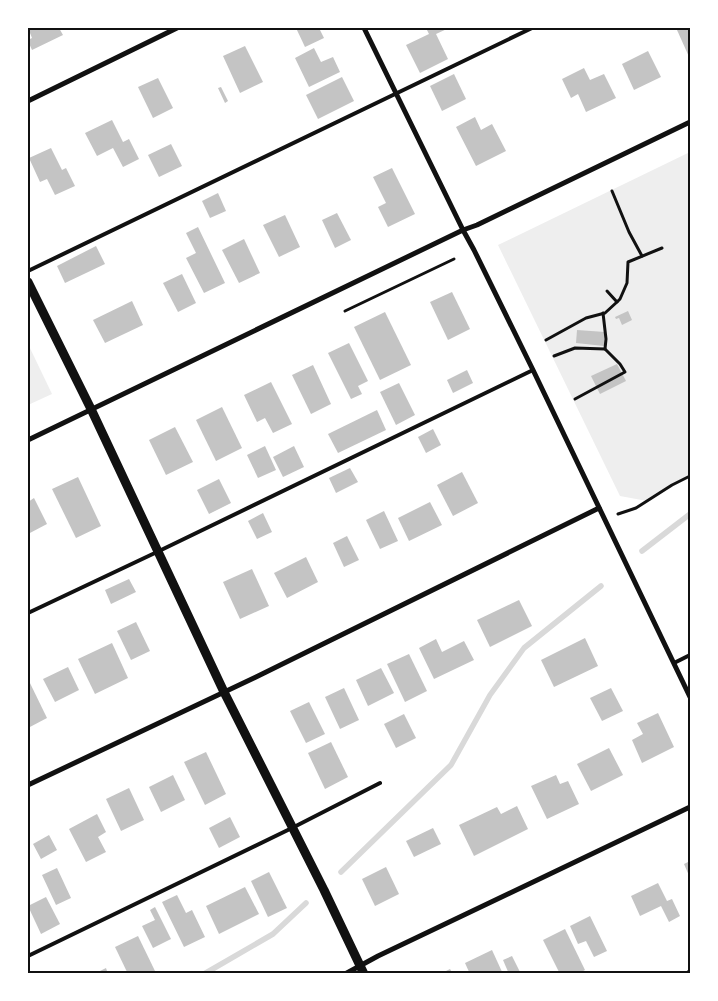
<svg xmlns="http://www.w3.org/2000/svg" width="718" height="1001" font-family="Barlow,sans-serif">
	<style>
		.green { fill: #eee }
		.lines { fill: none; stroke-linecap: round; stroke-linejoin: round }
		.stream { stroke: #d9d9d9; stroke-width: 5.5 }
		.building { fill: #c4c4c4 }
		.path { stroke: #111; stroke-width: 3 }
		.service { stroke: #111; stroke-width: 4 }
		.minor { stroke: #111; stroke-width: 5 }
		.tertiary { stroke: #111; stroke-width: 9 }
		.neatline { fill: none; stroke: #111; stroke-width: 2 }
	</style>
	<rect width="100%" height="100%" fill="#fff"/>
	<g class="green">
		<polygon points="690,152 690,477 647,501 620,496 498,245"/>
		<polygon points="28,344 52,394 28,405"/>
	</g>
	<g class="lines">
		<g class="stream">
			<polyline points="642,551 690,514"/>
			<polyline points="341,872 451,765 490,695 524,648 601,586"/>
			<polyline points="204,974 273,934 306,903"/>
		</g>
	</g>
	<g class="building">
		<polygon points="28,28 59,28 63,35 32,50 28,41 28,40 32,38"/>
		<polygon points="296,28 319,28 324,38 305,47"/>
		<polygon points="426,28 449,28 436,34 448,59 420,73 406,45 429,34"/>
		<polygon points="682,28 690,28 690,59 677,30"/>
		<polygon points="245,46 263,82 240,93 223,56"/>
		<polygon points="314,48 321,62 333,57 340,72 309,87 295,58"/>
		<polygon points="648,51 661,77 634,90 622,64"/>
		<polygon points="584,68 590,80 604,74 616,98 586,112 578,94 571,98 562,79"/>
		<polygon points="454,74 466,99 442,111 430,86"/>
		<polygon points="342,77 354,101 318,119 306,95"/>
		<polygon points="158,78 173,108 153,118 138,87"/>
		<polygon points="221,87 228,101 225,103 218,88"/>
		<polygon points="475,117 481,130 492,124 506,151 476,166 456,127"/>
		<polygon points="112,120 123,142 129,139 139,159 123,167 113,148 97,156 85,133"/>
		<polygon points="171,144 182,166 159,177 148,155"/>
		<polygon points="51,148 62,170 66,168 75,186 55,195 47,179 40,182 29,158"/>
		<polygon points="392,168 415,214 388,227 378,207 386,203 373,177"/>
		<polygon points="218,193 226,211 210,218 202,201"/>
		<polygon points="337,213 351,240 335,248 322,220"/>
		<polygon points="285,215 300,247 279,257 263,225"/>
		<polygon points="198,227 225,283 204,293 186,258 196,253 186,233"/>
		<polygon points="244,239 260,273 239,283 222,250"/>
		<polygon points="96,246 105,264 65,283 57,266"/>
		<polygon points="182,274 196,303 178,312 163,283"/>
		<polygon points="452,292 470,329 448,340 430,302"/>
		<polygon points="132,301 143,325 105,343 93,320"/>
		<polygon points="628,311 632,320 622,325 619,318 616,319 615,317"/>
		<polygon points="385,312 411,365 380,380 354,327"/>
		<polygon points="577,330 605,332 604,346 576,343"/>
		<polygon points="349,343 368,381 358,386 362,394 351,399 328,353"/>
		<polygon points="617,364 626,381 600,394 591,376"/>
		<polygon points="313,365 331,404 311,414 292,375"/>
		<polygon points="467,370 473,383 453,393 447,380"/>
		<polygon points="271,382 292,424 273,433 265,418 257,422 244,395"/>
		<polygon points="399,383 415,415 396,425 380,392"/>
		<polygon points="222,407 242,448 216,461 196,420"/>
		<polygon points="377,410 386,430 338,453 328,434"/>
		<polygon points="175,427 193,462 166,475 149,440"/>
		<polygon points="433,429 441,445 426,453 418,437"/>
		<polygon points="265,446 276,470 258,478 247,455"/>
		<polygon points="294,446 304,467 283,477 273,457"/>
		<polygon points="350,468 358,482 336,493 329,478"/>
		<polygon points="462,472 478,503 453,516 437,485"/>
		<polygon points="78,477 101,526 76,538 52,489"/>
		<polygon points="219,479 231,503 209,514 197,490"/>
		<polygon points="34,498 47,524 28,534 28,502"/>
		<polygon points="430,502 442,525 409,541 398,518"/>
		<polygon points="384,511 398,541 380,549 366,520"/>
		<polygon points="263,513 272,532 257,539 248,521"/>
		<polygon points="347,536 359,560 344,567 333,543"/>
		<polygon points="306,557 318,582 287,598 274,573"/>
		<polygon points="252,569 269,606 240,619 223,582"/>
		<polygon points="129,579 136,592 111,604 105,590"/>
		<polygon points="519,600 532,626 490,647 477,620"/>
		<polygon points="136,622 150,651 131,660 117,631"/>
		<polygon points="585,638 598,666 554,687 541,660"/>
		<polygon points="436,639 442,652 464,641 474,660 434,679 419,648"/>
		<polygon points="112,643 128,678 95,694 78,659"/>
		<polygon points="409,654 427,691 405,702 387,664"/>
		<polygon points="68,667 79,690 55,702 43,679"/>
		<polygon points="381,668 394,693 368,706 356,680"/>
		<polygon points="28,679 47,718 28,728"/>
		<polygon points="344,688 359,720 340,729 325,697"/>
		<polygon points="611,688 623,711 602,721 590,698"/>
		<polygon points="309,702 325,734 306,743 290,711"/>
		<polygon points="658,713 674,747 642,763 632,740 643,734 637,723"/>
		<polygon points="404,714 416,738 396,748 384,724"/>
		<polygon points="331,742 348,777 325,789 308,753"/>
		<polygon points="609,748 623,775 591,791 577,764"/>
		<polygon points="206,752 226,794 205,805 184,762"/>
		<polygon points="173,775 185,800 161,812 149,787"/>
		<polygon points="556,775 560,784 568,781 579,804 547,819 531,786"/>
		<polygon points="129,788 144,820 121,831 106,799"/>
		<polygon points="517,806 528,829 474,856 459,825 497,807 501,814"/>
		<polygon points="97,814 106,832 98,837 106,852 86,862 69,829"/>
		<polygon points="230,817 240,837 219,848 209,828"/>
		<polygon points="433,828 441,844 414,857 406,841"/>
		<polygon points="49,835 57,850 41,859 33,844"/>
		<polygon points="690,861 690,878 684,864"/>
		<polygon points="386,867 399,894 375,906 362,879"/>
		<polygon points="57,868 71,898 56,905 42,875"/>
		<polygon points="269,872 287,908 268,917 251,881"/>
		<polygon points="658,883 667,901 672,899 680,916 669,922 661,906 640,916 631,896"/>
		<polygon points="245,887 259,914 219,934 206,906"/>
		<polygon points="177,895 186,913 192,910 205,937 184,947 162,902"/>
		<polygon points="46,897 60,924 41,934 28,906"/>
		<polygon points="155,907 171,939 153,948 142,926 155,920 150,910"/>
		<polygon points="590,916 607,951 594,957 586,941 578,944 570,926"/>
		<polygon points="565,929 585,970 578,974 560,974 543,940"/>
		<polygon points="138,936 155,971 149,974 128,974 115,947"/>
		<polygon points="492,950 503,974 470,974 465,963"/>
		<polygon points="512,956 521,974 509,974 503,960"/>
		<polygon points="106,968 108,974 94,974"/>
		<polygon points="450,969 453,974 440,974"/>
	</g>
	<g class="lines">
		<g class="path">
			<polyline points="612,191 629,232 642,256"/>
			<polyline points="607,291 617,302"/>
			<polyline points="345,311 454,259"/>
			<polyline points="546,340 586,318 605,313 617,302 620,299 627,283 628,262 662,248"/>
			<polyline points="554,356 575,348 605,349"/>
			<polyline points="575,399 625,372 620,364 605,349 606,339 603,313"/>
			<polyline points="618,514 636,508 672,485 690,476"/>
		</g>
		<g class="service">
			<polyline points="28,271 532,28"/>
			<polyline points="28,613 157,552 533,370"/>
			<polyline points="674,663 690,655"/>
			<polyline points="28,956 292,828 380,783"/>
			<polyline points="686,974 690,971"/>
		</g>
		<g class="minor">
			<polyline points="364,28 463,230 474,250 533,370 690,697"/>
			<polyline points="28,101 177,28"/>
			<polyline points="28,440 463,230 477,225 690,122"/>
			<polyline points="28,785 256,677 599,508"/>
			<polyline points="345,974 378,956 690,807"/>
		</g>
		<polyline class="tertiary" points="28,282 91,409 224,692 324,890 364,974"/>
	</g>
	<rect width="718" height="1001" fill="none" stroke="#ffffff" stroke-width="58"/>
	<rect x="29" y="29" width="660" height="943" class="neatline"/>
</svg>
